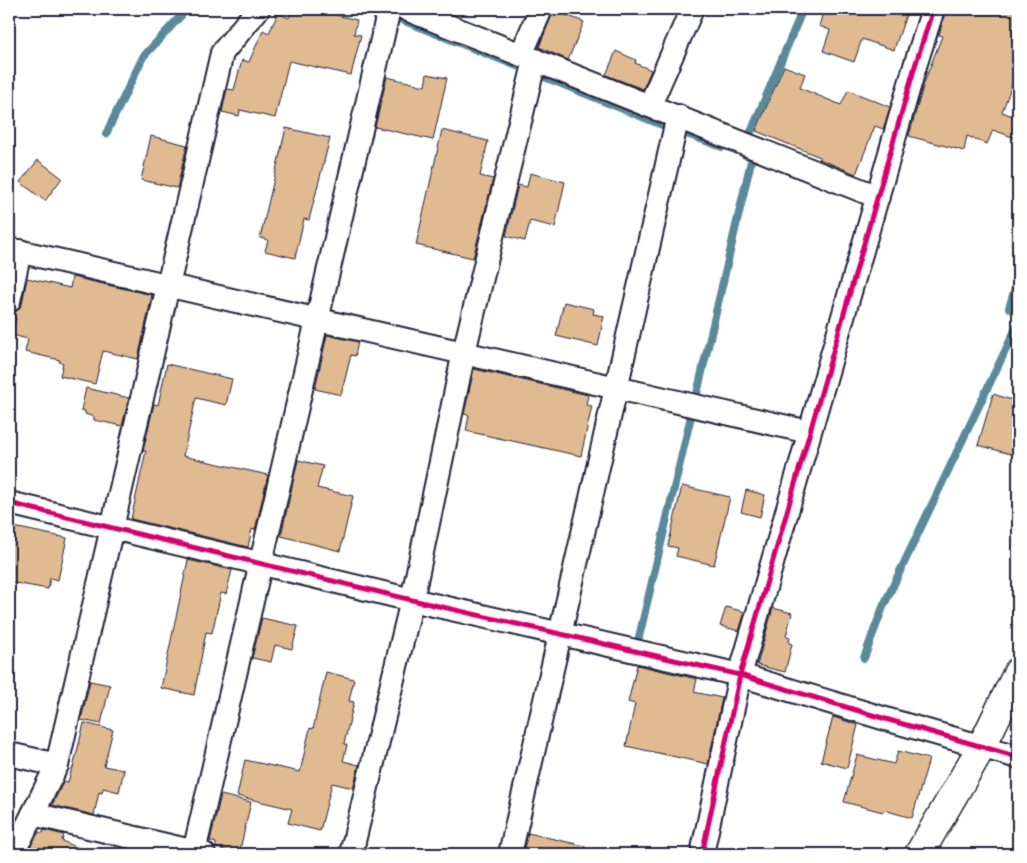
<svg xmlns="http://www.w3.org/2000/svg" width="1027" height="863" font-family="Dekko,sans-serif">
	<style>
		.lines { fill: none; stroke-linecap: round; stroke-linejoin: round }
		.stream { stroke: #5a8a9a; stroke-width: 8 }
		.building { fill: #e0ba91; stroke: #22223b }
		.street-casing { stroke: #22223b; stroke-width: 26 }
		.secondary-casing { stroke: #22223b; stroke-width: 31 }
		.street { stroke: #fff; stroke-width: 22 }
		.secondary { stroke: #fff; stroke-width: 28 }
		.cycleway-casing { stroke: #fff; stroke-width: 8 }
		.cycleway { stroke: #d6006c; stroke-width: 5 }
	</style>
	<rect width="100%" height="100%" fill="#fff"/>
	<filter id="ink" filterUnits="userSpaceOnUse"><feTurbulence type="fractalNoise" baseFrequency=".02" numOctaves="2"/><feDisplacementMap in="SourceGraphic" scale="10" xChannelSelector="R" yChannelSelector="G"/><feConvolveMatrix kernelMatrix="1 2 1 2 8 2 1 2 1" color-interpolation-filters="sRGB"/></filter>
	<g filter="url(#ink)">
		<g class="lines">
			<g class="stream">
				<polyline points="402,20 517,66"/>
				<polyline points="542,76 667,127"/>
				<polyline points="751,132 803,9"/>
				<polyline points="684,133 722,147"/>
				<polyline points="106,134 143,57 187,9"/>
				<polyline points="1018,279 1009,308 1018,312"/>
				<polyline points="696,398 752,157 745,155"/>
				<polyline points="639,637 691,416"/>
				<polyline points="864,658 883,607 1018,324"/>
				<polyline points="9,850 19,854"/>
			</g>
		</g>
		<g class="building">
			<polygon points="293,9 330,9 328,13 357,20 354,34 361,35 351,75 289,61 275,118 240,110 239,116 222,112 227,89 234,90 242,60 249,62 263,30 269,33 278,13 289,18"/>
			<polygon points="824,9 908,9 894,50 862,39 854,62 823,51 830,30 819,26"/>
			<polygon points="946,9 1018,9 1018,68 1002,112 1018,118 1018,139 993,130 987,144 967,136 964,151 909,136 924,83 942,36 939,35"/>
			<polygon points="554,10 584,22 568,60 539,47"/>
			<polygon points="616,51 636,60 635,63 651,70 643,89 606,75"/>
			<polygon points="784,66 805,74 800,88 841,105 848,90 890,107 883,129 875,126 856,174 819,159 820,157 756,131"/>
			<polygon points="427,74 447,78 433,140 375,127 387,77 425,86"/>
			<polygon points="286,128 330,138 309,220 304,219 295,258 265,251 268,240 260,238"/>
			<polygon points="442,130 488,141 480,176 493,179 473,258 416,245"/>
			<polygon points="151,136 187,145 177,188 141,180"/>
			<polygon points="38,160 62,178 45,201 20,182"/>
			<polygon points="530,173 565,182 555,227 530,221 525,241 506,236 518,185 527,187"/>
			<polygon points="72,277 152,295 138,359 103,351 95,384 60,376 63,363 59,362 60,360 25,352 28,339 12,335 16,318 12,317 13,313 18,310 22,304 27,278 70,288"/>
			<polygon points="564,302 594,309 593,314 604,316 598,346 556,336"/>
			<polygon points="327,335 358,342 355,356 351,355 341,395 315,389"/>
			<polygon points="167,364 232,379 226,405 196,398 183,456 268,475 255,530 252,529 248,547 131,519 146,451 143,451 154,404 158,405"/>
			<polygon points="474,369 588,395 586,405 592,406 581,456 466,431 469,415 464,414"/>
			<polygon points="86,388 129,398 122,426 94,420 94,417 85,414 85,411 81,410"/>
			<polygon points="993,394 1018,402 1018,456 978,445"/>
			<polygon points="298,460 323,466 317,488 353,496 340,551 281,536"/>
			<polygon points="682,486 730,497 714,565 676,556 678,548 668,546"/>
			<polygon points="746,490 765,495 760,517 741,512"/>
			<polygon points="9,526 67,538 58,580 50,578 48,589 9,582"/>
			<polygon points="188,560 232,570 226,594 221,593 212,633 206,632 194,695 161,688"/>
			<polygon points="726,607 745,612 739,631 720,626"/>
			<polygon points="773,608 792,613 786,636 790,637 789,643 792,644 785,672 757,665"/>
			<polygon points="262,618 298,626 292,649 275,645 271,662 252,658"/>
			<polygon points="637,665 697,679 694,692 722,698 708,764 626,746 635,704 628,702"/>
			<polygon points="326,672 354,679 349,701 354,702 344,744 347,745 343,761 359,765 353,788 332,783 320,831 288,823 292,809 237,796 245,760 300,772 310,728 313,729"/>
			<polygon points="90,681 110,685 101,724 81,720"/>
			<polygon points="833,717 858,725 847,768 821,761"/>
			<polygon points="84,723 113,730 104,766 124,770 119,792 103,788 102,793 99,792 94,815 52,805 64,781 68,782 72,768 73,768"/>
			<polygon points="898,751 929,759 912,818 884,810 883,812 844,802 857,755 894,764"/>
			<polygon points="221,795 251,802 239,854 216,848 216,843 210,841"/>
			<polygon points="44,830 64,835 62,841 93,854 39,854 39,853 29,848 39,832 43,833"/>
			<polygon points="528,833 585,846 584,854 523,854"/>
		</g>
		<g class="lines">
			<defs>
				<g id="street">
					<polyline points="406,9 878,197"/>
					<polyline points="521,55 541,9"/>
					<polyline points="650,105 692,9"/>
					<polyline points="9,249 809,432"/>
					<polyline points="9,301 20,251"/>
					<polyline points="9,503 412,600 740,675 889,720 1018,757"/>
					<polyline points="9,754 57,765"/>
					<polyline points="33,814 204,854"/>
					<polyline points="21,838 57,765 222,53 258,9"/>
					<polyline points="194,852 389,9"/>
					<polyline points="351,854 412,600 464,352 535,60"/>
					<polyline points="510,854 678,116"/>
					<polyline points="702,854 740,675 915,66 933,9"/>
				</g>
				<polyline id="secondary" points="919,854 982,746 1018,672"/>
			</defs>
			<use href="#street" class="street-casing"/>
			<use href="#secondary" class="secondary-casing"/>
			<use href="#street" class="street"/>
			<use href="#secondary" class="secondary"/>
			<defs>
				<g id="cycleway">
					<polyline points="9,503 412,600 740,675 889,720 1018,757"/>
					<polyline points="702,854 740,675 915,66 933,9"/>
				</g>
			</defs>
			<use href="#cycleway" class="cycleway-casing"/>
			<use href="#cycleway" class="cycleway"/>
		</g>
	</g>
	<rect width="1027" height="863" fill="none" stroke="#fff" stroke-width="30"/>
	<rect x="15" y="15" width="997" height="833" fill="none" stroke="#22223b" stroke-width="2" filter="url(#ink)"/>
</svg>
